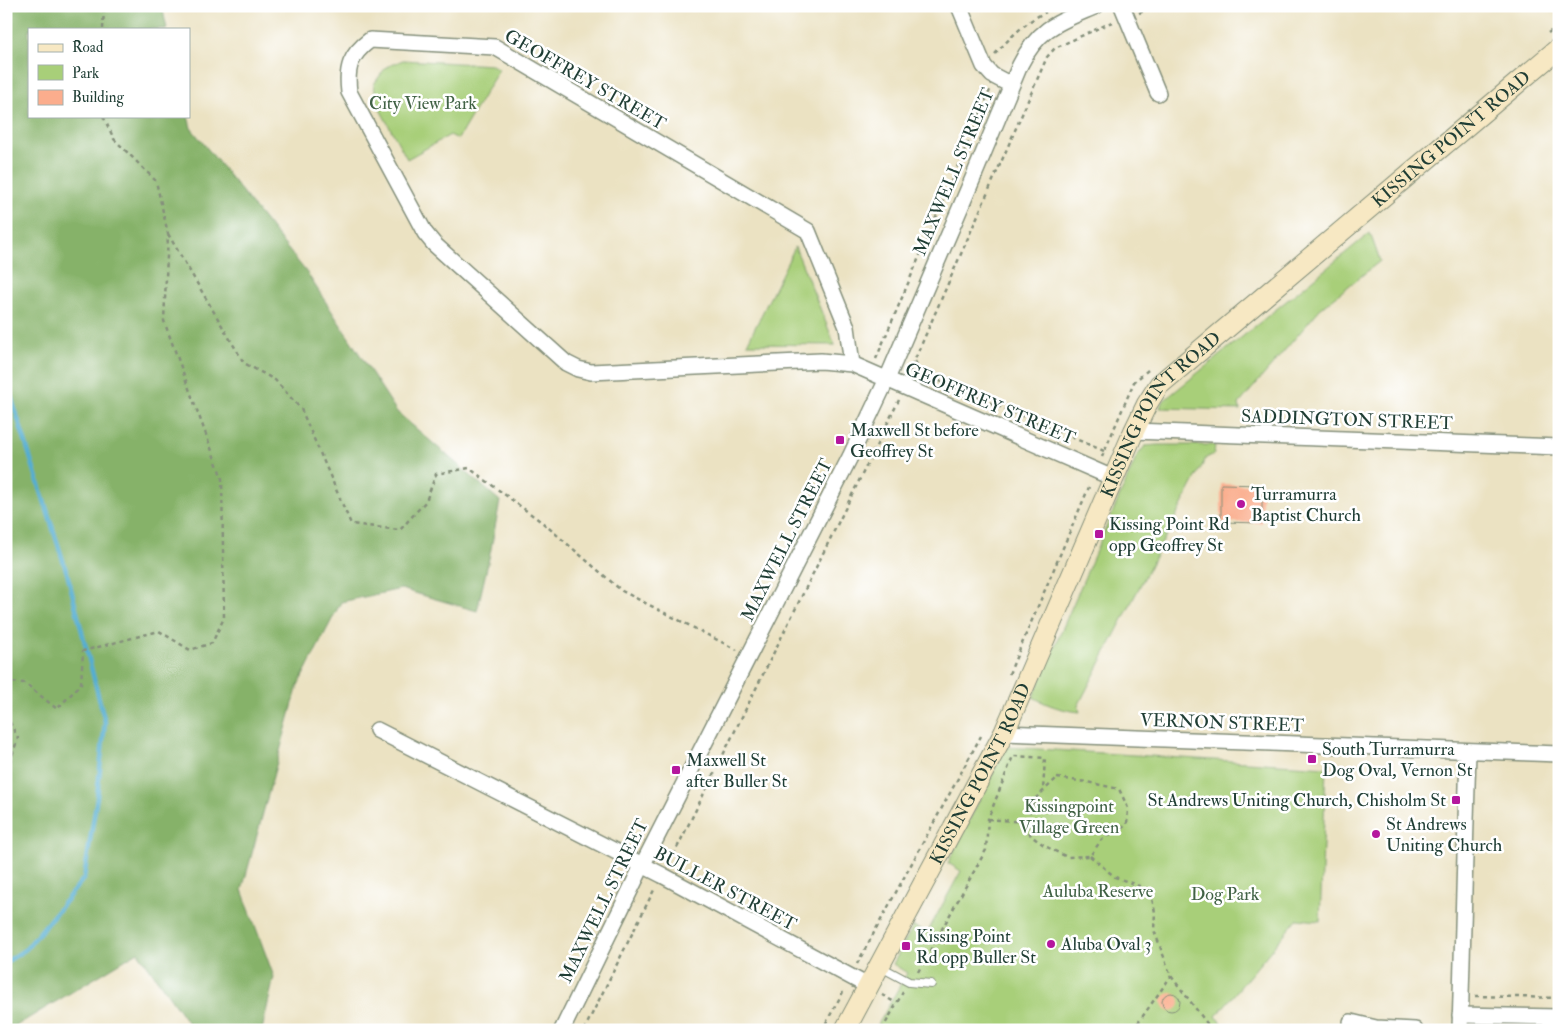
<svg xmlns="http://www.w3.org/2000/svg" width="1565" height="1036" font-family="'IM FELL Double Pica',serif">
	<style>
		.green { fill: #a8cf79; stroke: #648656 }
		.forest { fill: #86b269; stroke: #52784e }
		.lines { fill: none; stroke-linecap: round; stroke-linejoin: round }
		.stream { stroke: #55aed2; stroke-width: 4.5 }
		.building { fill: #fbad8d }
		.lane-casing { stroke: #85907b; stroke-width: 10 }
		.street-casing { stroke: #85907b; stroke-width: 18 }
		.secondary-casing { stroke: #85907b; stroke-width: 22 }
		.path { stroke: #85907b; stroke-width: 2.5; stroke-dasharray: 4 4; stroke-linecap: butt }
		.lane { stroke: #fff; stroke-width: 8 }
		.street { stroke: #fff; stroke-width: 15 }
		.secondary { stroke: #f7e8c3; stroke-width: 20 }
		.poi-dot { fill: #b5179e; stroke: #fff; stroke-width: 2 }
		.labels { text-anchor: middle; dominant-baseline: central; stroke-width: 5; stroke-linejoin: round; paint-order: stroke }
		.street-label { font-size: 18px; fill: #1f3d34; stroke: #fff }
		.park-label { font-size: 18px; fill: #416245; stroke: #fff }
		.poi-label { font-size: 18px; fill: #1f3d34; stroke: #fff; text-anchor: start }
	</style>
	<rect width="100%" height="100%" fill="#fff"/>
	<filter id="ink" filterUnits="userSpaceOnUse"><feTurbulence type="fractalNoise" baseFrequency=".02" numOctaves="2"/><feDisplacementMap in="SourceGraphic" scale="10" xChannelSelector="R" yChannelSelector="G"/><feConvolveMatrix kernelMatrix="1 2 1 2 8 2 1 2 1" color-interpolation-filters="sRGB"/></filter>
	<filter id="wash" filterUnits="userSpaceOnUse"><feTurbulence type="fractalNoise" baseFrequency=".0096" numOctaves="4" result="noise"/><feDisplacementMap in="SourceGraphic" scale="20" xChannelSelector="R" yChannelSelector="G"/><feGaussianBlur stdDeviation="1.12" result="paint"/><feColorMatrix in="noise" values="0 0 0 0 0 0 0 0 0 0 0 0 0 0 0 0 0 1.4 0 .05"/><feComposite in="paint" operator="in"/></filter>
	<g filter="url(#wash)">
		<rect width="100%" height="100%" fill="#ebe2c2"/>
		<g class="green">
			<polygon points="403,60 492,65 499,69 458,139 450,135 407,159 376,102 374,84 386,67"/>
			<polygon points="1370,233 1380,261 1320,309 1239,404 1240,410 1160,408 1162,402"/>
			<polygon points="795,247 835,345 747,344"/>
			<path d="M 1157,445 L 1215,445 L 1214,454 L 1206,458 L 1078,706 L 1080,712 C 1062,710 1049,706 1033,697 L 1137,456 L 1145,446 Z"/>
			<polygon points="1006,747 1326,767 1320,921 1297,919 1216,1016 1226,1030 875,1030 907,973 893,964 913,926 927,933 961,871 948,863"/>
		</g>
		<polygon class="forest" points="6,6 162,6 167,29 29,29 29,116 188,116 191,128 307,273 397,412 500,501 490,554 477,611 401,589 341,602 298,685 242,890 274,977 262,1030 193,1030 138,952 9,1030 6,1030"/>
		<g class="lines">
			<polyline class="stream" points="6,381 67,573 105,722 97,797 84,878 26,949 6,962"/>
		</g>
		<g id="blocks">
			<g class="building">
				<polygon points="1221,484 1262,485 1262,523 1221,522"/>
				<circle cx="1171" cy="1002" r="9"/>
			</g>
		</g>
	</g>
	<g filter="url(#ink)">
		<use href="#blocks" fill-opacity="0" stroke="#85907b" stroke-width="1"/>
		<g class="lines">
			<defs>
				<polyline id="lane" points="881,967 909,982 931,984"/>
				<g id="street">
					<polyline points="959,6 984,66 992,75 1011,85"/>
					<polyline points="1122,6 1158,93"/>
					<path d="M 852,364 L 847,327 L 808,231 L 495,47 L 370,40 C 350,55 346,68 349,92 L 425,233 L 434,244 L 566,363 L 578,369 L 591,372 L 821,361 L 852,364 L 1113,478"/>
					<polyline points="1134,431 1559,447"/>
					<polyline points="377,730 662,875 868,986"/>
					<polyline points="1004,733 1559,754"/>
					<polyline points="1460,1015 1559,1017"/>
					<polyline points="1351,1022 1376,1028 1415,1030"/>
					<path d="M 562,1030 L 642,866 L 850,457 L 887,379 L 973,178 L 1020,65 C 1039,27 1059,22 1096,6"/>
					<polyline points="1460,1030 1468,751"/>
				</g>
				<g id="secondary">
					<path id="s1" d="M 845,1030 L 1004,733 L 1134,431 L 1147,404 L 1159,385 L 1559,48"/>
				</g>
			</defs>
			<use href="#lane" class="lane-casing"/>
			<use href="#street" class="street-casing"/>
			<use href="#secondary" class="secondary-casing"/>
			<g class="path">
				<polyline points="1139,13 1156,6"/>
				<polyline points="103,29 104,6"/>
				<polyline points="1548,33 1559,25"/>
				<path d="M 995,54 C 1010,38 1026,21 1046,12"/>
				<polyline points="168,234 244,363 275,380 301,409 351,524 400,530 426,501 436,474 469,468 543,523 622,591 737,650"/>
				<polyline points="876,359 990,90"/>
				<polyline points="915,361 920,371 928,376 1104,451"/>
				<polyline points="909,373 1047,57 1055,48 1112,22"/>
				<polyline points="1102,457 1134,382 1148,370"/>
				<polyline points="1009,674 1089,487"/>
				<polyline points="6,685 9,682 25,683 57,709 81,684 83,651 159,631 190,650 212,643 224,618 222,478 164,321 168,234 156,181 114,139 103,116"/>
				<polyline points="6,715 18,738 6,773"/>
				<polygon points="1057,778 1087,782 1119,789 1128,808 1127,825 1102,839 1090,856 1067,857 1047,847 1031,836 1025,822 1036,798"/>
				<polyline points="6,819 10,840 6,885"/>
				<polyline points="988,819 1025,822"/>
				<polyline points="1090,856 1115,877 1150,890 1155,912 1154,930 1171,976 1212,1030"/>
				<polyline points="670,862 899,400"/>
				<polyline points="857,964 981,736"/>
				<polyline points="918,972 986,850 988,819 1013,756 1045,758 1043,791"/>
				<polyline points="882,995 896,1003"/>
				<polyline points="1475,996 1559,998"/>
				<polyline points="584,1030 655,888"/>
				<polyline points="822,1030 843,992"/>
				<polyline points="882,1030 903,992"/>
				<polyline points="1133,1030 1171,976"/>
			</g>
			<use href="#lane" class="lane"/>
			<use href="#street" class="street"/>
			<use href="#secondary" class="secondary"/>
		</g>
	</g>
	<g class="poi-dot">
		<rect x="835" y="435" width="10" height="10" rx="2.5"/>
		<circle cx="1241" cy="504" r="5"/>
		<rect x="1094" y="529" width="10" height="10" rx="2.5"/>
		<rect x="1307" y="754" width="10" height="10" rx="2.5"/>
		<rect x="671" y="765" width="10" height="10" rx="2.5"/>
		<rect x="1451" y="795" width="10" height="10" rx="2.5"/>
		<circle cx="1376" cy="834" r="5"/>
		<circle cx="1051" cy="944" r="5"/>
		<rect x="901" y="941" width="10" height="10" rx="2.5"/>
	</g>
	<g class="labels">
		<g class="street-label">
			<text transform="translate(585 80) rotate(30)">GEOFFREY STREET</text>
			<text stroke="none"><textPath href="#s1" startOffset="1100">KISSING POINT ROAD</textPath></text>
			<text transform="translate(954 172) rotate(-67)">MAXWELL STREET</text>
			<text transform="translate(990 404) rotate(23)">GEOFFREY STREET</text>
			<text stroke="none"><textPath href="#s1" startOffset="695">KISSING POINT ROAD</textPath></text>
			<text transform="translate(1347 420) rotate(2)">SADDINGTON STREET</text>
			<text transform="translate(787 540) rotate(-63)">MAXWELL STREET</text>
			<text transform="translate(1222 723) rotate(2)">VERNON STREET</text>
			<text stroke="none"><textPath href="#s1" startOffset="290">KISSING POINT ROAD</textPath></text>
			<text transform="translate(725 889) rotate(28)">BULLER STREET</text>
			<text transform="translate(604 901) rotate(-64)">MAXWELL STREET</text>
		</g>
		<g class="park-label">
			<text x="423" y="103">City View Park</text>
			<text x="1069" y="806">Kissingpoint<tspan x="1069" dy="21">Village Green</tspan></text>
			<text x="1098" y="891">Auluba Reserve</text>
			<text x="1225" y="894">Dog Park</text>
		</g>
		<g class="poi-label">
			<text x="850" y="430">Maxwell St before<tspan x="850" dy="21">Geoffrey St</tspan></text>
			<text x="1251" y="494">Turramurra<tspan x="1251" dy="21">Baptist Church</tspan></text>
			<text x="1109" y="524">Kissing Point Rd<tspan x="1109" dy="21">opp Geoffrey St</tspan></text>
			<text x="1322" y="749">South Turramurra<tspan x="1322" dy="21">Dog Oval, Vernon St</tspan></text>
			<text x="686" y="760">Maxwell St<tspan x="686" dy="21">after Buller St</tspan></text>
			<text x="1446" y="800" text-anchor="end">St Andrews Uniting Church, Chisholm St</text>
			<text x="1386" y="824">St Andrews<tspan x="1386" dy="21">Uniting Church</tspan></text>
			<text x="916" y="936">Kissing Point<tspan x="916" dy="21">Rd opp Buller St</tspan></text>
			<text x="1061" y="944">Aluba Oval 3</text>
		</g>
	</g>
	<rect width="1565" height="1036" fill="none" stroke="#fff" stroke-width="25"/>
	<rect x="28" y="28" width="162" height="90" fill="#ffffff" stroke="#a5b1ae"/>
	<rect x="38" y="44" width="25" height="8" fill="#f7e8c3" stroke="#a5b1ae"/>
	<text x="72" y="52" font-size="15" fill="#1f3d34">Road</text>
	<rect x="38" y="65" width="25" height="15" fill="#a8cf79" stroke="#a5b1ae"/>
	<text x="72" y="78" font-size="15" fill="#1f3d34">Park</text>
	<rect x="38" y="90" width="25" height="15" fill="#fbad8d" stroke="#a5b1ae"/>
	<text x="72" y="102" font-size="15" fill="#1f3d34">Building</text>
</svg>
